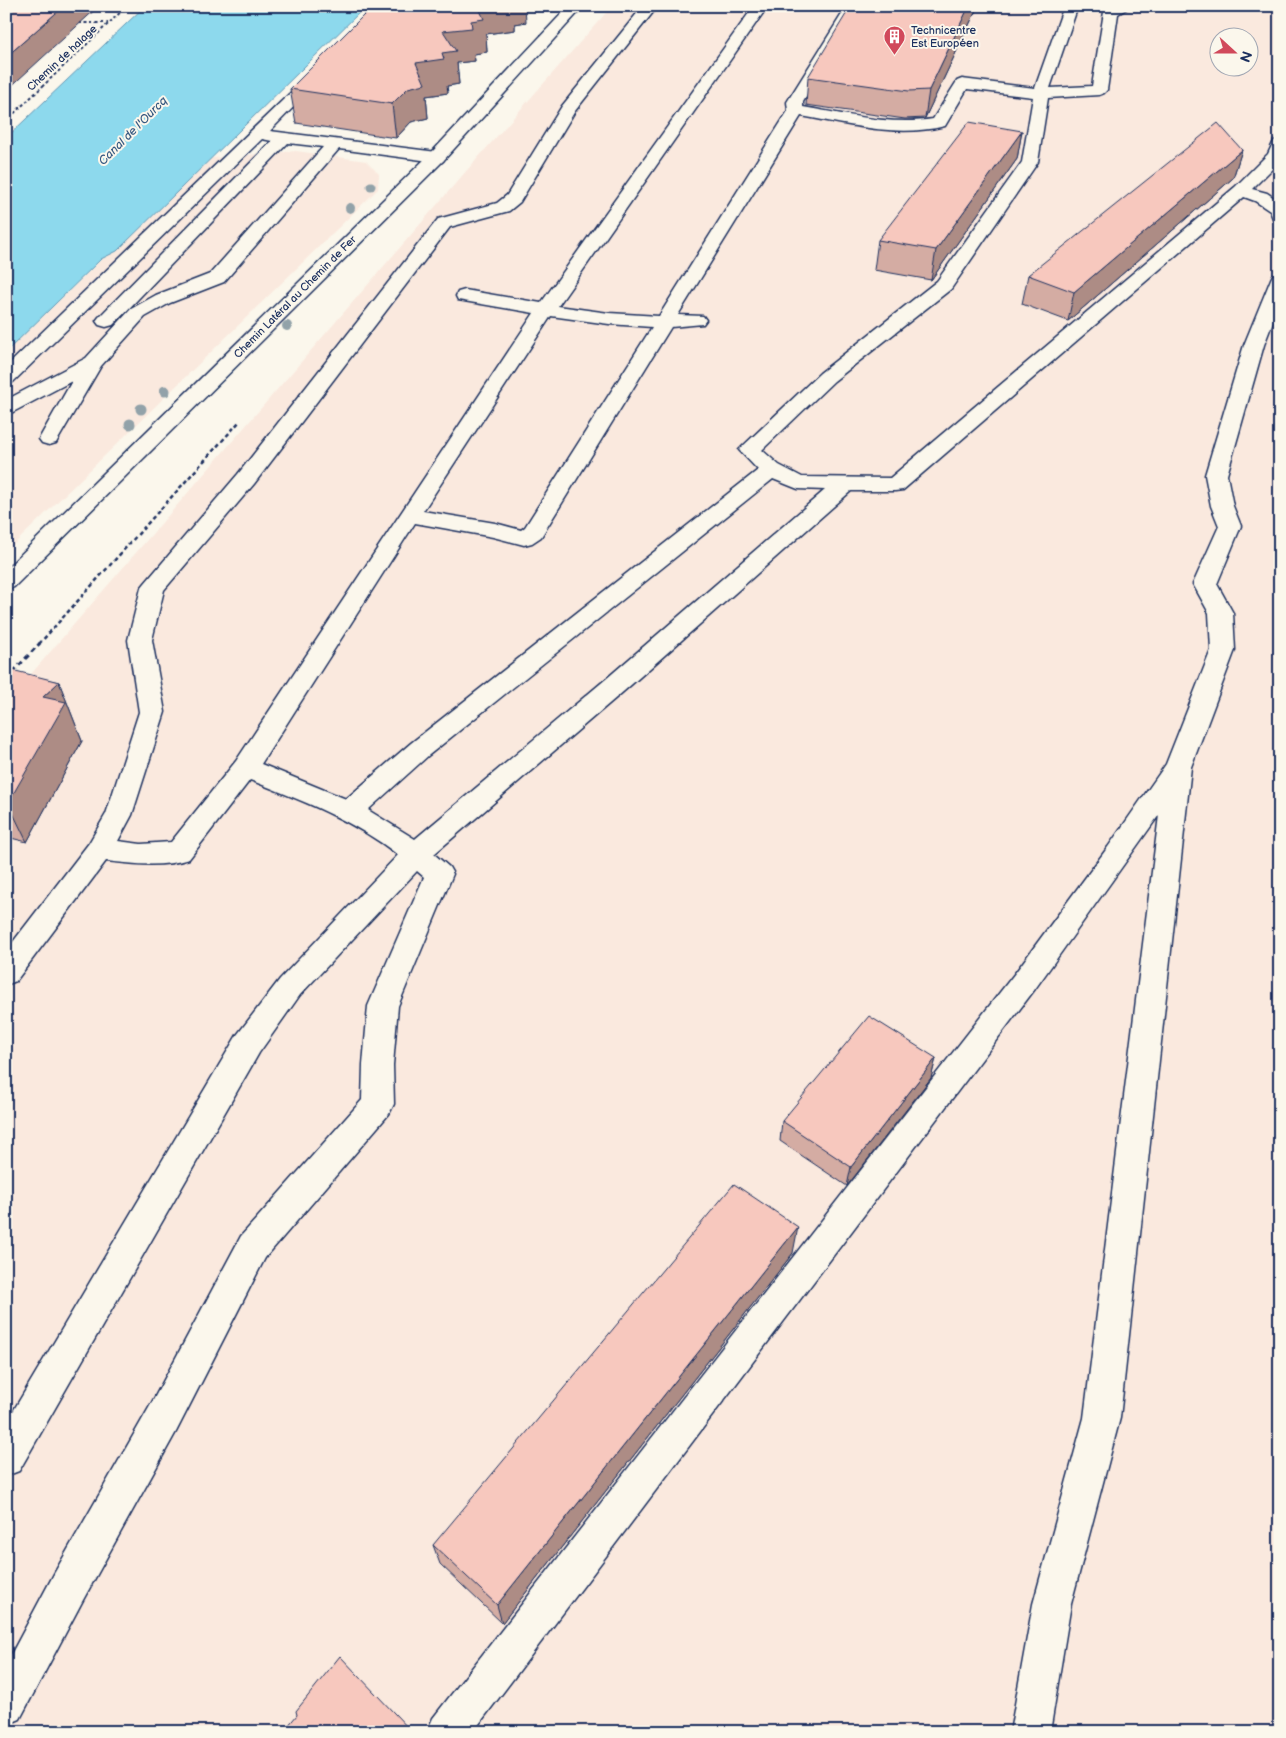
<svg xmlns="http://www.w3.org/2000/svg" width="1286" height="1738" font-family="'Balsamiq Sans',sans-serif">
	<style>
		.built { fill: #fae9de; fill-rule: evenodd }
		.water { fill: #8dd9ed; stroke: #5f95b4 }
		.lines { fill: none; stroke-linecap: round; stroke-linejoin: round }
		.service-casing { stroke: #1b2f5e; stroke-width: 3 }
		.minor-casing { stroke: #1b2f5e; stroke-width: 3 }
		.path-far2 { stroke: #1b2f5e; stroke-width: 2; stroke-dasharray: 3 2.5; stroke-linecap: butt }
		.path-far1 { stroke: #1b2f5e; stroke-width: 2.5; stroke-dasharray: 4 3; stroke-linecap: butt }
		.path { stroke: #1b2f5e; stroke-width: 3; stroke-dasharray: 5 4; stroke-linecap: butt }
		.service { fill: #fbf7ec; fill-rule: evenodd }
		.minor { fill: #fbf7ec; fill-rule: evenodd }
		.tree { fill: #92a2a9 }
		.wall { fill: #d4aca3; stroke: #1b2f5e }
		.shaded-wall { fill: #ad8c85; stroke: #1b2f5e }
		.building { fill: #f7c8be; stroke: #1b2f5e }
		.labels { text-anchor: middle; dominant-baseline: central; stroke-width: 4; stroke-linejoin: round; paint-order: stroke }
		.far-poi-label { font-size: 11px; fill: #1b2f5e; stroke: #fbf7ec; text-anchor: start }
		.far-street-label { font-size: 11px; fill: #1b2f5e; stroke: #fbf7ec }
		.far-water-label { font-size: 12px; font-style: italic; fill: #385a82; stroke: #fbf7ec }
	</style>
	<rect width="100%" height="100%" fill="#fbf7ec"/>
	<filter id="ink" filterUnits="userSpaceOnUse"><feTurbulence type="fractalNoise" baseFrequency=".02" numOctaves="2"/><feDisplacementMap in="SourceGraphic" scale="10" xChannelSelector="R" yChannelSelector="G"/><feConvolveMatrix kernelMatrix="1 2 1 2 8 2 1 2 1" color-interpolation-filters="sRGB"/></filter>
	<g filter="url(#ink)">
		<g class="built">
			<path d="M 612,6 L 1280,6 L 1280,1732 L 6,1732 L 6,703 L 461,177 ZM 1218,38 L 1248,38 L 1248,68 L 1218,68 Z"/>
			<polygon points="296,151 366,161 379,174 378,189 6,552 6,352 102,259 117,251 212,158"/>
		</g>
		<polygon class="water" points="145,6 366,6 117,251 101,259 6,352 6,138"/>
		<g class="lines">
			<defs>
				<g id="service">
					<path d="M 643,6 L 658,6 L 575,111 L 520,202 L 509,211 L 450,227 L 254,484 L 164,590 L 152,640 L 165,712 L 132,815 L 118,841 L 141,844 L 171,842 L 236,761 L 534,313 L 458,300 L 456,296 L 458,292 L 465,290 L 541,303 L 754,6 L 768,6 L 558,306 L 609,313 L 659,316 L 788,111 L 787,102 L 847,6 L 861,6 L 803,102 L 803,107 C 846,114 891,126 933,119 L 957,81 L 962,79 L 1035,88 L 1064,6 L 1078,6 L 1050,88 L 1092,86 L 1104,12 L 1112,6 L 1131,6 L 1118,14 L 1107,90 L 1104,93 L 1099,95 L 1048,98 L 1038,162 L 951,289 L 834,381 L 762,450 L 779,465 L 802,477 L 890,478 L 1235,187 L 1268,154 L 1274,141 L 1280,139 L 1280,161 L 1252,189 L 1267,193 L 1280,202 L 1280,222 L 1274,221 L 1270,211 L 1255,201 L 1244,197 L 903,490 L 895,491 L 851,491 L 624,691 L 434,854 L 449,867 L 453,874 L 398,1006 L 393,1065 L 394,1104 L 389,1114 L 265,1258 L 176,1432 L 83,1600 L 20,1719 L 6,1725 L 6,1664 L 55,1572 L 150,1406 L 241,1236 L 362,1100 L 363,1065 L 368,1006 L 424,877 L 417,871 L 300,995 L 259,1053 L 19,1471 L 6,1476 L 6,1423 L 237,1035 L 280,979 L 398,855 C 355,821 301,800 250,780 L 189,859 C 162,868 133,864 106,861 L 16,981 L 6,985 L 6,951 L 89,843 L 106,814 L 139,712 L 128,640 L 141,588 L 145,583 L 238,474 L 438,219 L 497,203 L 507,195 L 562,106 ZM 967,89 L 1033,97 L 1022,162 L 937,281 L 820,373 L 743,446 L 739,450 L 758,470 L 411,743 L 346,799 L 261,764 L 415,523 L 493,537 L 524,545 L 532,543 L 541,537 L 671,327 L 703,324 L 706,320 L 703,316 L 678,315 L 801,116 C 847,124 897,138 945,126 ZM 551,316 L 609,324 L 652,327 L 525,527 L 521,530 L 495,523 L 423,511 ZM 773,479 L 798,489 L 825,490 L 606,679 L 415,839 L 368,810 L 429,755 Z"/>
					<polygon points="318,69 323,71 326,74 323,77 270,131 437,152 443,153 445,157 443,161 437,162 339,149 224,282 170,303 145,317 101,366 56,443 49,445 42,443 39,439 72,381 13,412 6,414 6,400 86,358 131,309 156,295 210,274 323,147 288,143 113,325 106,327 99,325 96,321 99,317 272,141 262,139 13,382 6,384 6,367 313,71"/>
					<polygon points="1280,274 1280,303 1264,345 1227,475 1233,506 1241,526 1217,584 1233,613 1235,650 1191,767 1120,1418 1071,1604 1050,1732 1010,1732 1033,1604 1084,1418 1159,815 1035,989 473,1732 427,1732 433,1718 1015,973 1108,847 1166,764 1211,650 1209,613 1193,584 1219,526 1211,506 1205,475 1244,345 1271,279 1273,275"/>
				</g>
				<polygon id="minor" points="569,6 584,6 443,161 14,587 6,589 6,569 431,153"/>
			</defs>
			<use href="#service" class="service-casing"/>
			<use href="#minor" class="minor-casing"/>
			<g class="path-far2">
				<polyline points="79,23 108,23"/>
				<polyline points="6,121 127,6"/>
			</g>
			<polyline class="path-far1" points="39,644 240,421"/>
			<polyline class="path" points="13,672 40,643"/>
			<use href="#service" class="service"/>
			<use href="#minor" class="minor"/>
		</g>
		<g class="tree">
			<circle cx="371" cy="186" r="4.5"/>
			<circle cx="350" cy="208" r="5"/>
			<circle cx="287" cy="326" r="5"/>
			<circle cx="165" cy="391" r="5.5"/>
			<circle cx="141" cy="409" r="5.5"/>
			<circle cx="130" cy="424" r="5.5"/>
		</g>
		<g class="wall">
			<polygon points="373,6 526,22 515,24 515,30 486,34 487,52 474,54 475,61 457,63 459,84 447,86 448,93 426,96 428,118 411,122 396,138 296,123 290,89"/>
			<polygon points="978,6 925,118 905,119 806,105 808,77"/>
			<polygon points="1022,131 1017,159 931,280 874,270 878,240"/>
			<polygon points="1242,150 1233,178 1068,321 1022,304 1028,275"/>
			<polygon points="6,671 59,682 82,741 27,842 11,838 6,844"/>
			<polygon points="936,1058 931,1078 847,1186 780,1141 782,1121"/>
			<polygon points="793,1253 502,1623 440,1564 433,1545"/>
		</g>
		<g class="shaded-wall">
			<polygon points="64,6 99,6 6,91 6,57"/>
			<polygon points="476,6 525,6 526,22 515,24 515,30 486,34 487,52 474,54 475,61 457,63 459,84 447,86 448,93 426,96 428,118 411,122 396,138 392,104 416,63 442,53 443,31 471,21"/>
			<polygon points="969,6 978,6 925,118 929,90"/>
			<polygon points="1022,131 1017,159 931,280 936,250"/>
			<polygon points="1242,150 1233,178 1068,321 1074,292"/>
			<polygon points="59,682 82,741 27,842 8,803 43,697"/>
			<polygon points="6,827 11,838 6,844"/>
			<polygon points="936,1058 931,1078 847,1186 851,1167"/>
			<polygon points="798,1227 793,1253 502,1623 497,1605"/>
		</g>
		<g class="building">
			<polygon points="6,6 64,6 6,57"/>
			<polygon points="373,6 478,6 484,19 471,21 472,28 443,31 456,51 442,53 444,59 416,63 425,84 408,88 392,104 290,89"/>
			<polygon points="851,6 969,6 929,90 909,91 808,77"/>
			<polygon points="969,122 1022,131 936,250 878,240"/>
			<polygon points="1218,123 1242,150 1074,292 1028,275"/>
			<polygon points="8,669 59,682 43,697 66,702 8,803 6,802 6,671"/>
			<polygon points="869,1016 936,1058 851,1167 782,1121"/>
			<polygon points="734,1184 798,1227 497,1605 433,1545"/>
			<polygon points="340,1656 412,1732 283,1732 297,1715 296,1711"/>
		</g>
	</g>
	<defs>
		<symbol id="building-pin" viewBox="-11 -11 22 30"><path d="M0 17L-7.5 6A9.5 9.5 0 1 1 7.5 6Z" fill="#d1495b" stroke="#fbf7ec"/><path d="M-4-6H4V6H1V3H-1V6H-4ZM-2.5-4.3h1.7v1.8h-1.7ZM.8-4.3h1.7v1.8H.8ZM-2.5-1h1.7V.8h-1.7ZM.8-1h1.7V.8H.8Z" fill="#fff"/></symbol>
	</defs>
	<g fill-rule="evenodd">
		<use href="#building-pin" x="882" y="24" width="25" height="34"/>
	</g>
	<g class="labels">
		<g class="far-poi-label">
			<text x="911" y="30">Technicentre<tspan x="911" dy="13">Est Européen</tspan></text>
		</g>
		<g class="far-street-label">
			<text transform="translate(62 58) rotate(-43)">Chemin de halage</text>
			<text transform="translate(295 297) rotate(-45)">Chemin Latéral au Chemin de Fer</text>
		</g>
		<g class="far-water-label">
			<text transform="translate(133 131) rotate(-45)">Canal de l'Ourcq</text>
		</g>
	</g>
	<rect width="1286" height="1738" fill="none" stroke="#fbf7ec" stroke-width="25"/>
	<rect x="12" y="12" width="1261" height="1713" fill="none" stroke="#1b2f5e" stroke-width="2" filter="url(#ink)"/>
	<g transform="translate(1234 52) rotate(111)"><circle r="24" fill="#fbf7ec" stroke="#a1a7b3"/>
	<path d="M0-4L9 19L0 12L-9 19Z" fill="#d1495b"/>
	<text y="-8" font-size="14" font-weight="bold" text-anchor="middle" fill="#1b2f5e">N</text>
	</g>
</svg>
